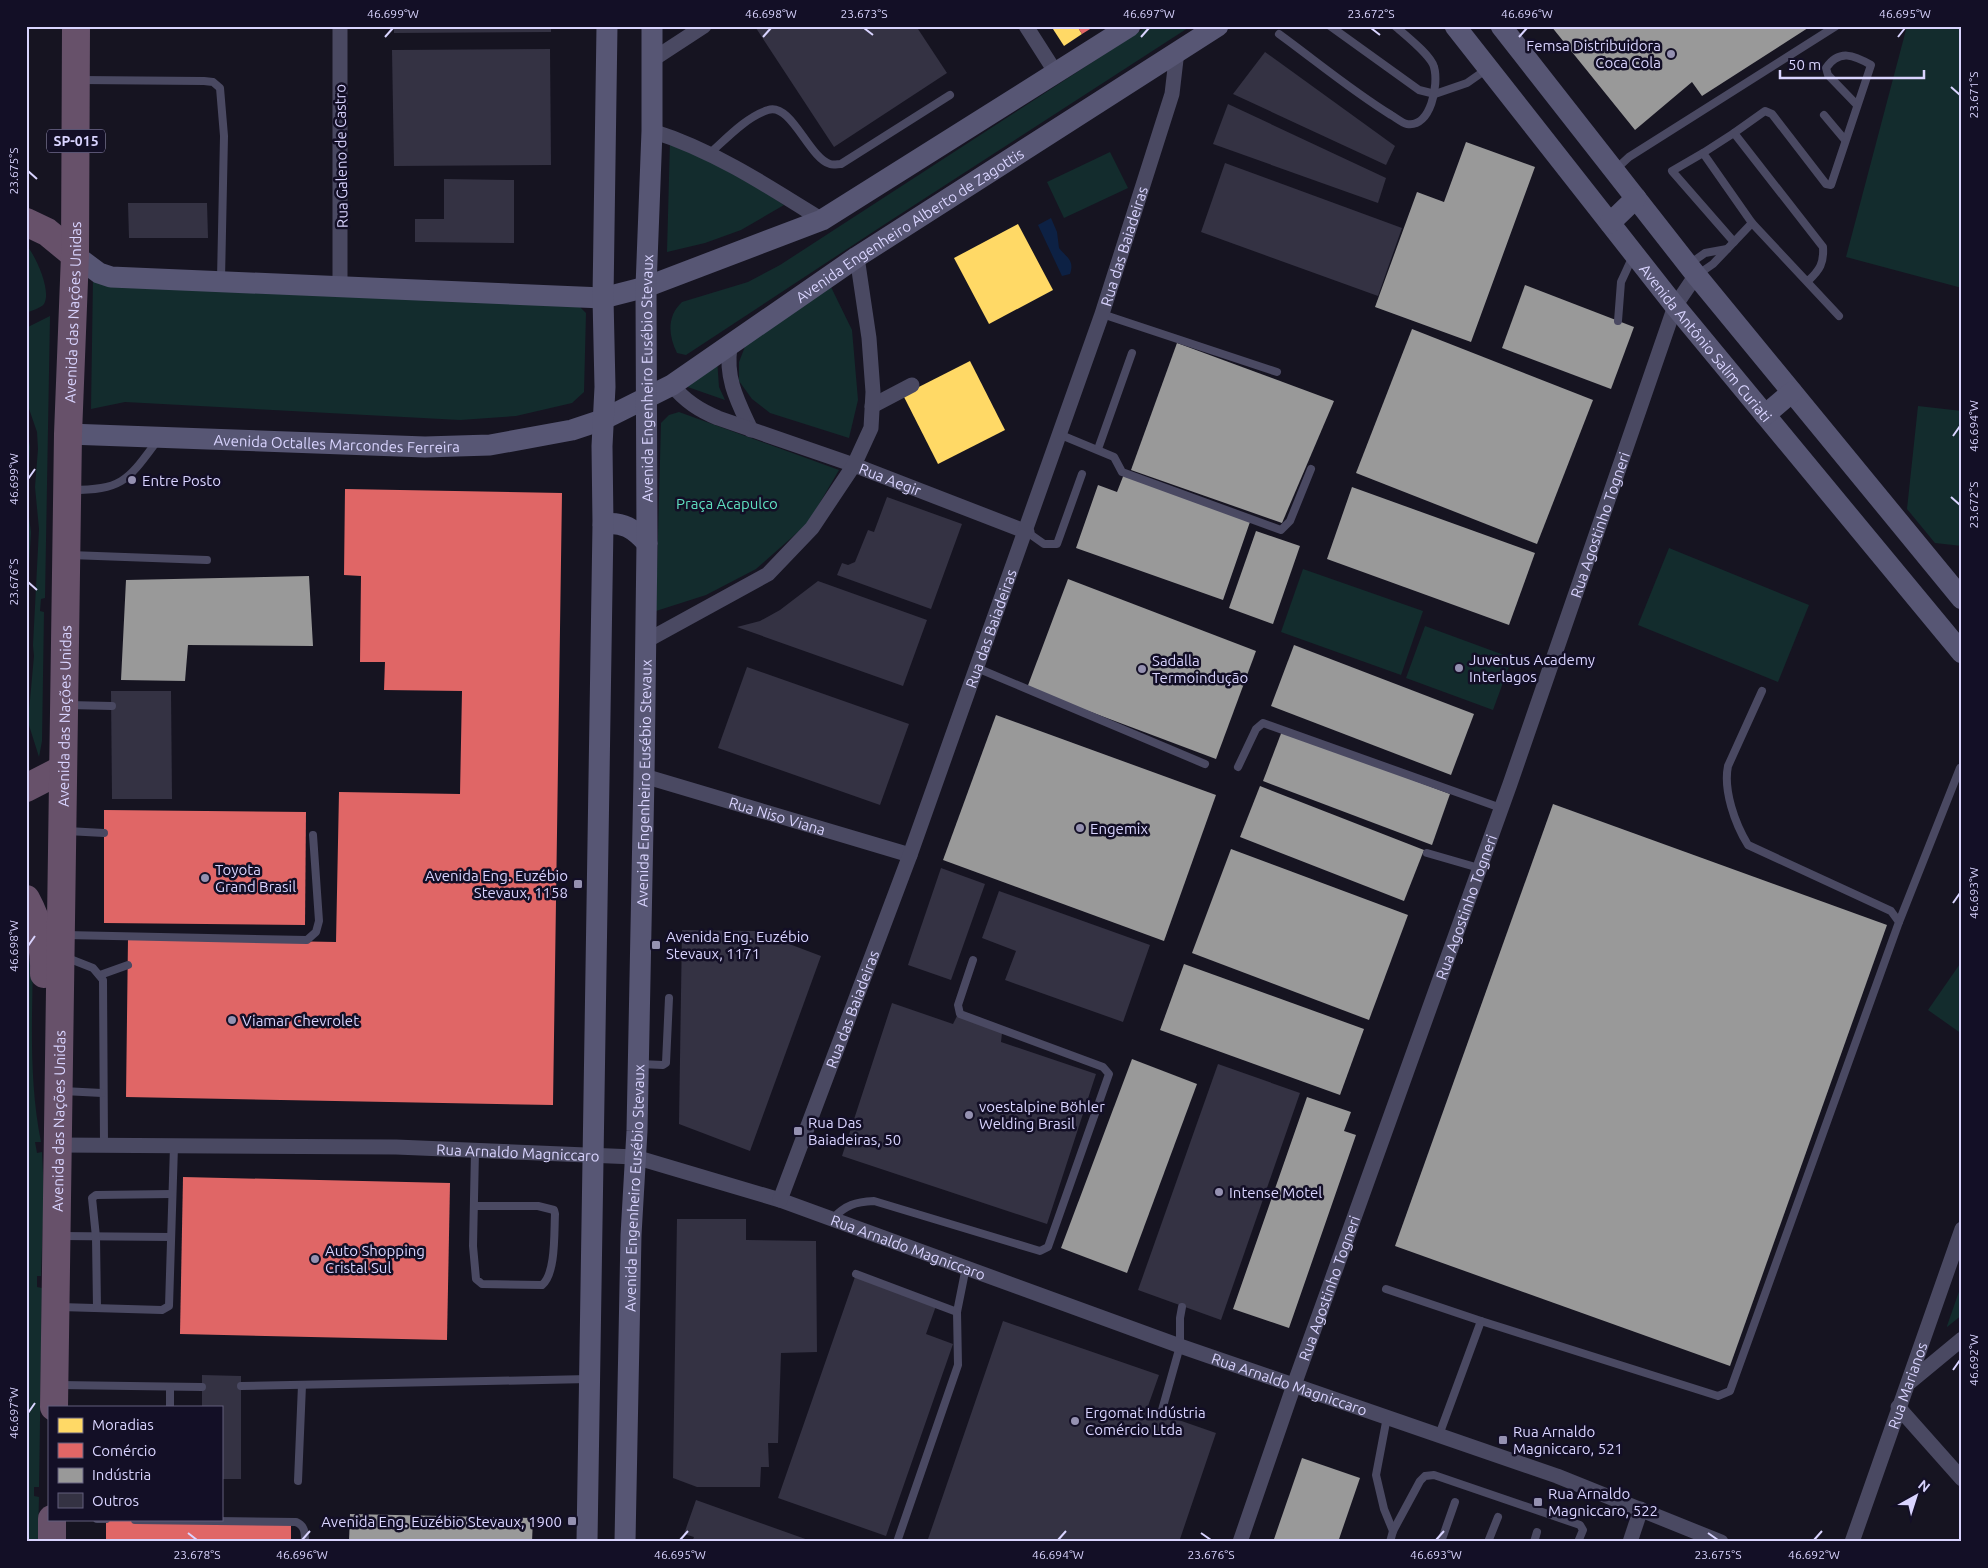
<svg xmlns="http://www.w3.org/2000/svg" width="1988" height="1568" font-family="Ubuntu,sans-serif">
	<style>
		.green { fill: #132c2d }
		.water { fill: #0d2144 }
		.homes { fill: #ffd966 }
		.shops { fill: #e06666 }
		.industry { fill: #999 }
		.building { fill: #343243 }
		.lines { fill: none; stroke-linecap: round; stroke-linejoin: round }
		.lane { stroke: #4a4962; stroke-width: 8 }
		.street { stroke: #4a4962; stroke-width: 15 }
		.secondary { stroke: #575674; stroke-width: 21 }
		.highway { stroke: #67516a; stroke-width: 28 }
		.ticks { fill: none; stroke: #d9d4ff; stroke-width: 2 }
		.poi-dot { fill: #9591b1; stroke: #130f26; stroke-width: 2 }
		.labels { text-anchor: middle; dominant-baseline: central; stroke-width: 5; stroke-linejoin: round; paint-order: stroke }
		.shield { fill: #130f26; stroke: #9e99be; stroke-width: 1 }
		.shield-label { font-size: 14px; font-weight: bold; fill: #d9d4ff }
		.poi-label { font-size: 15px; fill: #d9d4ff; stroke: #130f26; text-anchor: start }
		.street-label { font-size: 15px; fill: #d9d4ff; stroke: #130f26 }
		.park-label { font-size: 15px; fill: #5fe0c0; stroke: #130f26 }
		.neatline { fill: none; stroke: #d9d4ff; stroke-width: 2 }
		.ticks-label { font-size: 12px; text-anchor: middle; fill: #d9d4ff }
	</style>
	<rect width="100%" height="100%" fill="#161421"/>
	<g class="green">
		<path d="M 1148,26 L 1191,26 L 882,226 L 686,355 L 677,353 C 668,335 667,316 682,302 L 748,282 L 780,265 Z"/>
		<polygon points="1907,26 1962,26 1962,288 1846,257"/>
		<polygon points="670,141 732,170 784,205 741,230 705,243 667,252"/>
		<polygon points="1110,152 1128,188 1064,218 1047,182"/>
		<path d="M 26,245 C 35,254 52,291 44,304 C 41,308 31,311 26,313 Z"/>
		<polygon points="93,277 575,302 586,313 584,392 572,403 516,416 460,420 125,402 91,409"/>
		<polygon points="830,285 852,330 858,400 849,438 770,413 752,399 739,381 739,362 746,344"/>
		<polygon points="50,316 45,598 41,599 40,611 44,612 42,741 39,757 28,722 34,656 33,645 39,529 35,487 38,449 37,432 26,400 26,328"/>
		<polygon points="717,359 719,387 725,400 682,385"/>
		<polygon points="1918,406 1962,411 1962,546 1935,543 1907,509"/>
		<polygon points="679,412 839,470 808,523 756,569 706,595 656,611 661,423 669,415"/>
		<polygon points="26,425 30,447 27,503 31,532 26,613"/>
		<polygon points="1669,548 1809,605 1778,682 1638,625"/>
		<polygon points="1303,569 1423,611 1401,675 1281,632"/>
		<polygon points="1425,626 1512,658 1493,710 1406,678"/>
		<path d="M 26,921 L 33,947 L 29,948 L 27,960 L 33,960 C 32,1021 29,1082 41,1142 L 35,1142 L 37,1153 L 42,1152 L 44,1192 L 41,1276 L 37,1276 L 37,1287 L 42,1288 L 39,1487 L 34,1487 L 34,1496 L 39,1497 L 38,1542 L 26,1542 Z"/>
		<polygon points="1962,961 1962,1034 1928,1010"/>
		<polygon points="1962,1283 1962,1315 1947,1327 1947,1326"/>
	</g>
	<path class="water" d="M 1051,218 L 1057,232 L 1059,248 C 1066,257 1075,260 1070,274 L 1062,276 L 1038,225 Z"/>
	<g class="homes">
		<polygon points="1051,26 1077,26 1082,34 1064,46"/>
		<polygon points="1018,224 1053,290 989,324 954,258"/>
		<polygon points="970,361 1005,430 938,464 903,395"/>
	</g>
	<g class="shops">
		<polygon points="1077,26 1095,26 1082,34"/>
		<polygon points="345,489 562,493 553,1105 126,1097 128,938 336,942 339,792 460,794 462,691 384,690 385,662 360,662 361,576 344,575"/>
		<polygon points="104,810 306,812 305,925 104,923"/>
		<polygon points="183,1177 450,1183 447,1340 180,1334"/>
		<polygon points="106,1519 291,1523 291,1542 106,1542"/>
	</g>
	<g class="industry">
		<polygon points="1551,26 1811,26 1702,96 1692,82 1635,130"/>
		<polygon points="1466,142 1535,167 1471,342 1375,307 1417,192 1444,202"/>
		<polygon points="1525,285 1634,327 1611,389 1502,348"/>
		<polygon points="1412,329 1593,400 1537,544 1356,473"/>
		<polygon points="1177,343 1334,401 1282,523 1131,470"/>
		<polygon points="1124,474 1251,519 1223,600 1076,548 1098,485 1117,492"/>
		<polygon points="1352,487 1535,553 1509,625 1327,559"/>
		<polygon points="1256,531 1300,546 1273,624 1229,608"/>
		<polygon points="309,576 313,646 188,645 185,681 121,680 126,580"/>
		<polygon points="1068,579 1256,651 1216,759 1027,688"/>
		<polygon points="1294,645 1474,714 1451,775 1271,706"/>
		<polygon points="996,715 1216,795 1164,941 943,860"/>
		<polygon points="1282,731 1450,794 1432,845 1263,781"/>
		<polygon points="1260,786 1424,850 1404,901 1240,837"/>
		<polygon points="1553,804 1887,925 1730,1366 1395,1246"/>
		<polygon points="1231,849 1408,915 1369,1020 1192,953"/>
		<polygon points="1184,964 1364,1029 1340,1095 1160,1030"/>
		<polygon points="1132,1059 1197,1084 1127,1273 1061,1248"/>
		<polygon points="1307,1097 1351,1112 1344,1131 1356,1135 1289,1328 1233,1309"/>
		<polygon points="1302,1458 1360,1478 1338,1542 1273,1542"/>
		<polygon points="350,1514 533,1518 532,1542 349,1542"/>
	</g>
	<g class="building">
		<polygon points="394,26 551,26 551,32 394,33"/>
		<polygon points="759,26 916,26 947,73 834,147 756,28"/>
		<polygon points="550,49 551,165 394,166 392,50"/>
		<polygon points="1265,52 1395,146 1386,165 1233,94"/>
		<polygon points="1228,104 1386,178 1378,203 1213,144"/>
		<polygon points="1225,163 1402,228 1378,296 1201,232"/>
		<polygon points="444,179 514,180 514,243 415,242 415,219 444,219"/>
		<polygon points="128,203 207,203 208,238 129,238"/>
		<polygon points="887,497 962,524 931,609 837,575 842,563 848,565 855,562 868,530 874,532"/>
		<polygon points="818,581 927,620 903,686 737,627 760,621 780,610"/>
		<polygon points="747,667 909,724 880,805 718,748"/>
		<polygon points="111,691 171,691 172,799 112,799"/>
		<polygon points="941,868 985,884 951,980 908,965"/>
		<polygon points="999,891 1150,945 1123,1022 1005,980 1016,951 982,938"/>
		<polygon points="682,930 755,931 821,956 750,1151 679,1124"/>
		<polygon points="892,1003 953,1024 958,1014 1002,1033 1001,1042 1096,1074 1047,1224 842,1156"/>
		<polygon points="1218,1064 1300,1093 1221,1320 1138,1290"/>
		<polygon points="677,1219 746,1219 746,1240 816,1241 817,1352 781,1353 778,1443 768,1443 769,1467 761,1467 760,1487 697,1487 673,1478"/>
		<polygon points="855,1277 936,1306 926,1334 953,1344 886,1536 778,1498"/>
		<polygon points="1003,1321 1159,1375 1147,1409 1216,1433 1179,1542 927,1542"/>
		<polygon points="202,1375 241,1376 241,1479 221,1479 221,1407 202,1407"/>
		<polygon points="696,1500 811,1541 811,1542 692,1542 694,1537 684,1534"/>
	</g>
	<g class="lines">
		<g class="lane">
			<polyline points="1330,26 1419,90 1435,94 1467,83 1487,69"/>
			<path d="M 1279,34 C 1316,61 1352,91 1391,115 C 1395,117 1402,123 1407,124 C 1431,128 1439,84 1434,67 C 1431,55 1405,35 1395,26"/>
			<polyline points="80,80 204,81 213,82 220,88 224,136 221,279"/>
			<polyline points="1824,115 1845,140"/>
			<path d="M 1734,133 L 1765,111 L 1772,114 L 1826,184 L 1831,185 L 1871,65 C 1854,55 1839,49 1826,68 L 1828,75 L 1857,105"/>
			<polyline points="1703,153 1672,171 1734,242"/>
			<path d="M 709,154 C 726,139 746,117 768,110 C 791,102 809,158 830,164 C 833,165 838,164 841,164 L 950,95"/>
			<polyline points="1616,169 1629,157 1836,26"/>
			<polyline points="1688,265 1705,253 1727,249"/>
			<polyline points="1697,275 1713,264 1752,223"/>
			<path d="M 1808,281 C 1820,270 1824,263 1823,247 L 1734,133 L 1703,153 L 1752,223 L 1839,316"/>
			<polyline points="1102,314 1277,372"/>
			<polyline points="1618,321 1621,282 1633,256"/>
			<polyline points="1061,435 1114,457 1122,472 1281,530 1290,521 1311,469"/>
			<polyline points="1098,449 1132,353"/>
			<path d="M 71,490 C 123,490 128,480 157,441"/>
			<polyline points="1027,532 1044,544 1057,544 1082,474"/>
			<polyline points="70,555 207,560"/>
			<polyline points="977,668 1205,764"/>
			<polyline points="68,705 112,706"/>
			<polyline points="1238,767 1256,729 1263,723 1501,808"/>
			<polyline points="67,831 104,833"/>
			<polyline points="1427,853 1479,868"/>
			<polyline points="1899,922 1960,768"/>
			<polyline points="65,935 307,940 316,932 319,921 313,835"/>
			<polyline points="65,957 93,968 103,980 104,1145"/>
			<polyline points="100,975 128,965"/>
			<polyline points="640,1064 663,1065 666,1063 669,998"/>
			<polyline points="63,1091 102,1093"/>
			<path d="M 475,1151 L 473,1246 L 476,1279 L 482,1284 L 542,1285 C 556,1274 554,1232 555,1214 L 554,1210 L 538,1206 L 475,1206"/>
			<path d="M 833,1218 C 846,1205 855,1202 874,1201 L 1040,1251 L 1048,1247 L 1109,1074 L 1103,1067 L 960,1014 L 958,1005 L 973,960"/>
			<polyline points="61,1236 171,1237"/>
			<polyline points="856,1274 957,1312"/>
			<polyline points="1386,1289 1481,1321"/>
			<polyline points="60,1307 162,1310 169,1306 174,1146"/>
			<polyline points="97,1308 96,1237 92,1198 96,1195 172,1194"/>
			<polyline points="59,1385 202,1387"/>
			<polyline points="241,1386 589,1379"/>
			<polyline points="170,1407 170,1387"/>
			<polyline points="1162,1410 1180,1346 1180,1318 1182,1307"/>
			<polyline points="1387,1417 1376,1475 1384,1509 1393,1531"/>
			<path d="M 1439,1435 L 1481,1321 L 1718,1396 L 1730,1391 L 1899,922 L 1891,911 L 1748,845 C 1735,824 1723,790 1728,766 L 1762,691"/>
			<polyline points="298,1481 302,1385"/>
			<polyline points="97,1519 106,1519"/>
			<path d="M 135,1520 L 296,1522 C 305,1526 305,1532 305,1542"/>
			<polyline points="897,1542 958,1365 957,1312 966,1267"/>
			<polyline points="1390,1542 1393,1531 1420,1481 1425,1476 1434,1475 1580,1525 1583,1530 1578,1542"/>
			<polyline points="1441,1542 1455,1502"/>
			<polyline points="1488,1542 1498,1517"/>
			<polyline points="1534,1542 1537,1532"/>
		</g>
		<g class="street">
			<polyline points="340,26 340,286"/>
			<polyline points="1026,26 1056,73"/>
			<polyline points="652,60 704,26"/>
			<path d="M 652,131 C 713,150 768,186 822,220"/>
			<path d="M 730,347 C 725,379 738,402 751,430"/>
			<path id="s1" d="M 672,385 C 685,401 699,410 718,418 L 854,465 L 1027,532"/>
			<polyline points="872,406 912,385"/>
			<polyline points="646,641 768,574 812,528 854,465 871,428 873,392 869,338 857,257"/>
			<path id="s2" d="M 644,776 L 910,855"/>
			<path id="s3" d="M 57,1145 L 396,1147 L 635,1157 L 780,1200 L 1180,1346 L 1557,1476 L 1721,1542"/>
			<path id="s4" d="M 780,1200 L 910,855 L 1102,314 L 1172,94 L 1177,51"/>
			<polyline points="1910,1382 1962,1339"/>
			<polyline points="1898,1407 1962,1479"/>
			<path id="s5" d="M 1240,1542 L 1294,1385 L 1510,784 L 1675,306 L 1696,275"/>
			<polyline points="1630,1542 1641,1509"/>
			<path id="s6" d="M 1852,1542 L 1962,1229"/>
		</g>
		<g class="secondary">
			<path id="s7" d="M 1455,26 L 1675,306 L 1962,653"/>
			<polyline points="1501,26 1696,275 1962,599"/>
			<polyline points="1610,223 1636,198"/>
			<polyline points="75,255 99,273 111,277 603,298 646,287 822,220 1130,26"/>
			<polyline points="1765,415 1792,392"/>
			<path id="s8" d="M 68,434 L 425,447 L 490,445 L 572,430 L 602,420 L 672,385 L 857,257 L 1218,26"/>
			<path d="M 603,524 C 623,521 634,529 647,543"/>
			<polyline points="587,1542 603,524 602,446 605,387 603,298 607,26"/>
			<path id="s9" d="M 625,1542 L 631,1235 L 637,1131 L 644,776 L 647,543 L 646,287 L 652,131 L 652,26"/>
		</g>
		<g class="highway">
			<polyline points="26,222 47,232 75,255"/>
			<polyline points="26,788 63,769"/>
			<path d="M 26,899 C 39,923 45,947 44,974"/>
			<path id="s10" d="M 54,1407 L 68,434 L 75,255 L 76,26"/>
			<polyline points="52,1542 52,1519"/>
		</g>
	</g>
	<path class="ticks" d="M 864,28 L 873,35M 1371,28 L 1380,35M 385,37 L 393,28M 763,37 L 771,28M 1141,37 L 1149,28M 1519,37 L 1527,28M 1898,37 L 1905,28M 1951,87 L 1960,95M 28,171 L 37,179M 1953,436 L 1960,426M 28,479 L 35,469M 1951,497 L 1960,505M 28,582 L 37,590M 1953,903 L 1960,893M 28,946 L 35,936M 1953,1370 L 1960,1360M 28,1413 L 35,1403M 188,1533 L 197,1540M 1201,1533 L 1211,1540M 1708,1533 L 1718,1540M 302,1540 L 310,1531M 680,1540 L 688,1531M 1058,1540 L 1066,1531M 1436,1540 L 1444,1531M 1814,1540 L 1822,1531"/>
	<g class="poi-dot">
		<circle cx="1671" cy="54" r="5"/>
		<circle cx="132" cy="480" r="5"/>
		<circle cx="1459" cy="668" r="5"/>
		<circle cx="1142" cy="669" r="5"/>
		<circle cx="1080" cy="828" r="5"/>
		<circle cx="205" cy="878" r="5"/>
		<rect x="573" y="879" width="10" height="10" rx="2.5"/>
		<rect x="651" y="940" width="10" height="10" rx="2.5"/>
		<circle cx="232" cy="1020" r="5"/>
		<circle cx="969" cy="1115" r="5"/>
		<rect x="793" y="1126" width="10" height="10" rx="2.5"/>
		<circle cx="1219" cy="1192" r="5"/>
		<circle cx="315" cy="1259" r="5"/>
		<circle cx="1075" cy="1421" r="5"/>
		<rect x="1498" y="1435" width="10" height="10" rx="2.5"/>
		<rect x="1533" y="1497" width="10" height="10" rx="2.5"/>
		<rect x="567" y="1516" width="10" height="10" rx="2.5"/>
	</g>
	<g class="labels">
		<rect class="shield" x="47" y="129.5" width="58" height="23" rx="4"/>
		<g class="shield-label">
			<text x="76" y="141">SP-015</text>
		</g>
		<g class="poi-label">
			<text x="1661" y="45" text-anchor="end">Femsa Distribuidora<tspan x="1661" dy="17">Coca Cola</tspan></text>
			<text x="142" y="480">Entre Posto</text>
			<text x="1469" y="659">Juventus Academy<tspan x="1469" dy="17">Interlagos</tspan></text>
			<text x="1152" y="660">Sadalla<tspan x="1152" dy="17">Termoindução</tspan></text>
			<text x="1090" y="828">Engemix</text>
			<text x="215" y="869">Toyota<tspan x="215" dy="17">Grand Brasil</tspan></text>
			<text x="568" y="875" text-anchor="end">Avenida Eng. Euzébio<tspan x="568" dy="17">Stevaux, 1158</tspan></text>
			<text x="666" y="936">Avenida Eng. Euzébio<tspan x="666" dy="17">Stevaux, 1171</tspan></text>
			<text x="242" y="1020">Viamar Chevrolet</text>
			<text x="979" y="1106">voestalpine Böhler<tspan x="979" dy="17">Welding Brasil</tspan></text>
			<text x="808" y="1122">Rua Das<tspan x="808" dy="17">Baiadeiras, 50</tspan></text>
			<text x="1229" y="1192">Intense Motel</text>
			<text x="325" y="1250">Auto Shopping<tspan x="325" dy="17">Cristal Sul</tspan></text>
			<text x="1085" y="1412">Ergomat Indústria<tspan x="1085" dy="17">Comércio Ltda</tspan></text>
			<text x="1513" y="1431">Rua Arnaldo<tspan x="1513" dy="17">Magniccaro, 521</tspan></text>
			<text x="1548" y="1493">Rua Arnaldo<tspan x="1548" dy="17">Magniccaro, 522</tspan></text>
			<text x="562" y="1521" text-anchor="end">Avenida Eng. Euzébio Stevaux, 1900</text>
		</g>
		<g class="street-label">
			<text transform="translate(341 156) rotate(-91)">Rua Galeno de Castro</text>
			<text stroke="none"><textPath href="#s8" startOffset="902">Avenida Engenheiro Alberto de Zagottis</textPath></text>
			<text stroke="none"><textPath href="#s4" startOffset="1014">Rua das Baiadeiras</textPath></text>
			<text stroke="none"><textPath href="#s10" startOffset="1095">Avenida das Nações Unidas</textPath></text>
			<text stroke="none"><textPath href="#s7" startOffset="404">Avenida Antônio Salim Curiati</textPath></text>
			<text stroke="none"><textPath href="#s9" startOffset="1164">Avenida Engenheiro Eusébio Stevaux</textPath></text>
			<text stroke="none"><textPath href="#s8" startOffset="269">Avenida Octalles Marcondes Ferreira</textPath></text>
			<text stroke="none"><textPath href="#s1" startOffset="240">Rua Aegir</textPath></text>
			<text stroke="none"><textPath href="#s5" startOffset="1079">Rua Agostinho Togneri</textPath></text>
			<text stroke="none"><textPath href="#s4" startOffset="609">Rua das Baiadeiras</textPath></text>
			<text stroke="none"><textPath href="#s10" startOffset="691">Avenida das Nações Unidas</textPath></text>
			<text stroke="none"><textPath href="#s9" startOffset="759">Avenida Engenheiro Eusébio Stevaux</textPath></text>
			<text stroke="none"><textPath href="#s2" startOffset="139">Rua Niso Viana</textPath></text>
			<text stroke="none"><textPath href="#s5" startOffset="674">Rua Agostinho Togneri</textPath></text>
			<text stroke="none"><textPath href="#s4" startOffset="204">Rua das Baiadeiras</textPath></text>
			<text stroke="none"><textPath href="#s10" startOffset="286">Avenida das Nações Unidas</textPath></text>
			<text stroke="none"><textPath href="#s3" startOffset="461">Rua Arnaldo Magniccaro</textPath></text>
			<text stroke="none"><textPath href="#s9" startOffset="354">Avenida Engenheiro Eusébio Stevaux</textPath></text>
			<text stroke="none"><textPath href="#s3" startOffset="866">Rua Arnaldo Magniccaro</textPath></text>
			<text stroke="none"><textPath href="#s5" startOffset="269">Rua Agostinho Togneri</textPath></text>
			<text stroke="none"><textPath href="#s3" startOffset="1271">Rua Arnaldo Magniccaro</textPath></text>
			<text stroke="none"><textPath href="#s6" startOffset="166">Rua Marianos</textPath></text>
		</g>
		<g class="park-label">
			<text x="727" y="503">Praça Acapulco</text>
		</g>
	</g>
	<rect width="1988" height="1568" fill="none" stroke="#130f26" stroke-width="55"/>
	<rect x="48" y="1406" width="175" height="115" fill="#130f26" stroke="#625e7d"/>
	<rect x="58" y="1418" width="25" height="15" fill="#ffd966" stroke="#625e7d"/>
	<text x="92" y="1430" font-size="15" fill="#d9d4ff">Moradias</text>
	<rect x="58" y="1443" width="25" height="15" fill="#e06666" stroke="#625e7d"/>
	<text x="92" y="1456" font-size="15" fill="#d9d4ff">Comércio</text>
	<rect x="58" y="1468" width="25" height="15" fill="#999999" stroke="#625e7d"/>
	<text x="92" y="1480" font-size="15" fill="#d9d4ff">Indústria</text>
	<rect x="58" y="1493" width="25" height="15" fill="#343243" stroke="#625e7d"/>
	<text x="92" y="1506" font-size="15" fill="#d9d4ff">Outros</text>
	<g transform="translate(1916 1496) rotate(39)" stroke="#130f26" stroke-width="4" paint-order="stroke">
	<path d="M0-4L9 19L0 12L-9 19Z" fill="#d9d4ff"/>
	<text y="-8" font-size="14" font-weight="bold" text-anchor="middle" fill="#d9d4ff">N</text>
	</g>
	<path d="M1780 70v8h144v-8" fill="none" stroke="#d9d4ff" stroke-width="2.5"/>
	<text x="1788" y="70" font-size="15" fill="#d9d4ff" stroke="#130f26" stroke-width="4" paint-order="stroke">50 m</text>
	<rect x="28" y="28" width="1932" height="1512" class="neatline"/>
	<g class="ticks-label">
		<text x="393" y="18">46.699°W</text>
		<text x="771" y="18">46.698°W</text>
		<text x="864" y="18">23.673°S</text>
		<text x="1149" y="18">46.697°W</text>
		<text x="1371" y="18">23.672°S</text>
		<text x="1527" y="18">46.696°W</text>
		<text x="1905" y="18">46.695°W</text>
		<text transform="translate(1974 95) rotate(-90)" y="4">23.671°S</text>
		<text transform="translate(14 171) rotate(-90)" y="4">23.675°S</text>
		<text transform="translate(1974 426) rotate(-90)" y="4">46.694°W</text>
		<text transform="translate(14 479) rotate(-90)" y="4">46.699°W</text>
		<text transform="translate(1974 505) rotate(-90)" y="4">23.672°S</text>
		<text transform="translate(14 582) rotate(-90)" y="4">23.676°S</text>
		<text transform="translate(1974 893) rotate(-90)" y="4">46.693°W</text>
		<text transform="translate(14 946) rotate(-90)" y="4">46.698°W</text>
		<text transform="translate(1974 1360) rotate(-90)" y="4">46.692°W</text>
		<text transform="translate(14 1413) rotate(-90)" y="4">46.697°W</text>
		<text x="197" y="1559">23.678°S</text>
		<text x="302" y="1559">46.696°W</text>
		<text x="680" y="1559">46.695°W</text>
		<text x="1058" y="1559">46.694°W</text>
		<text x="1211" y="1559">23.676°S</text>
		<text x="1436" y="1559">46.693°W</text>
		<text x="1718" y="1559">23.675°S</text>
		<text x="1814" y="1559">46.692°W</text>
	</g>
</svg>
